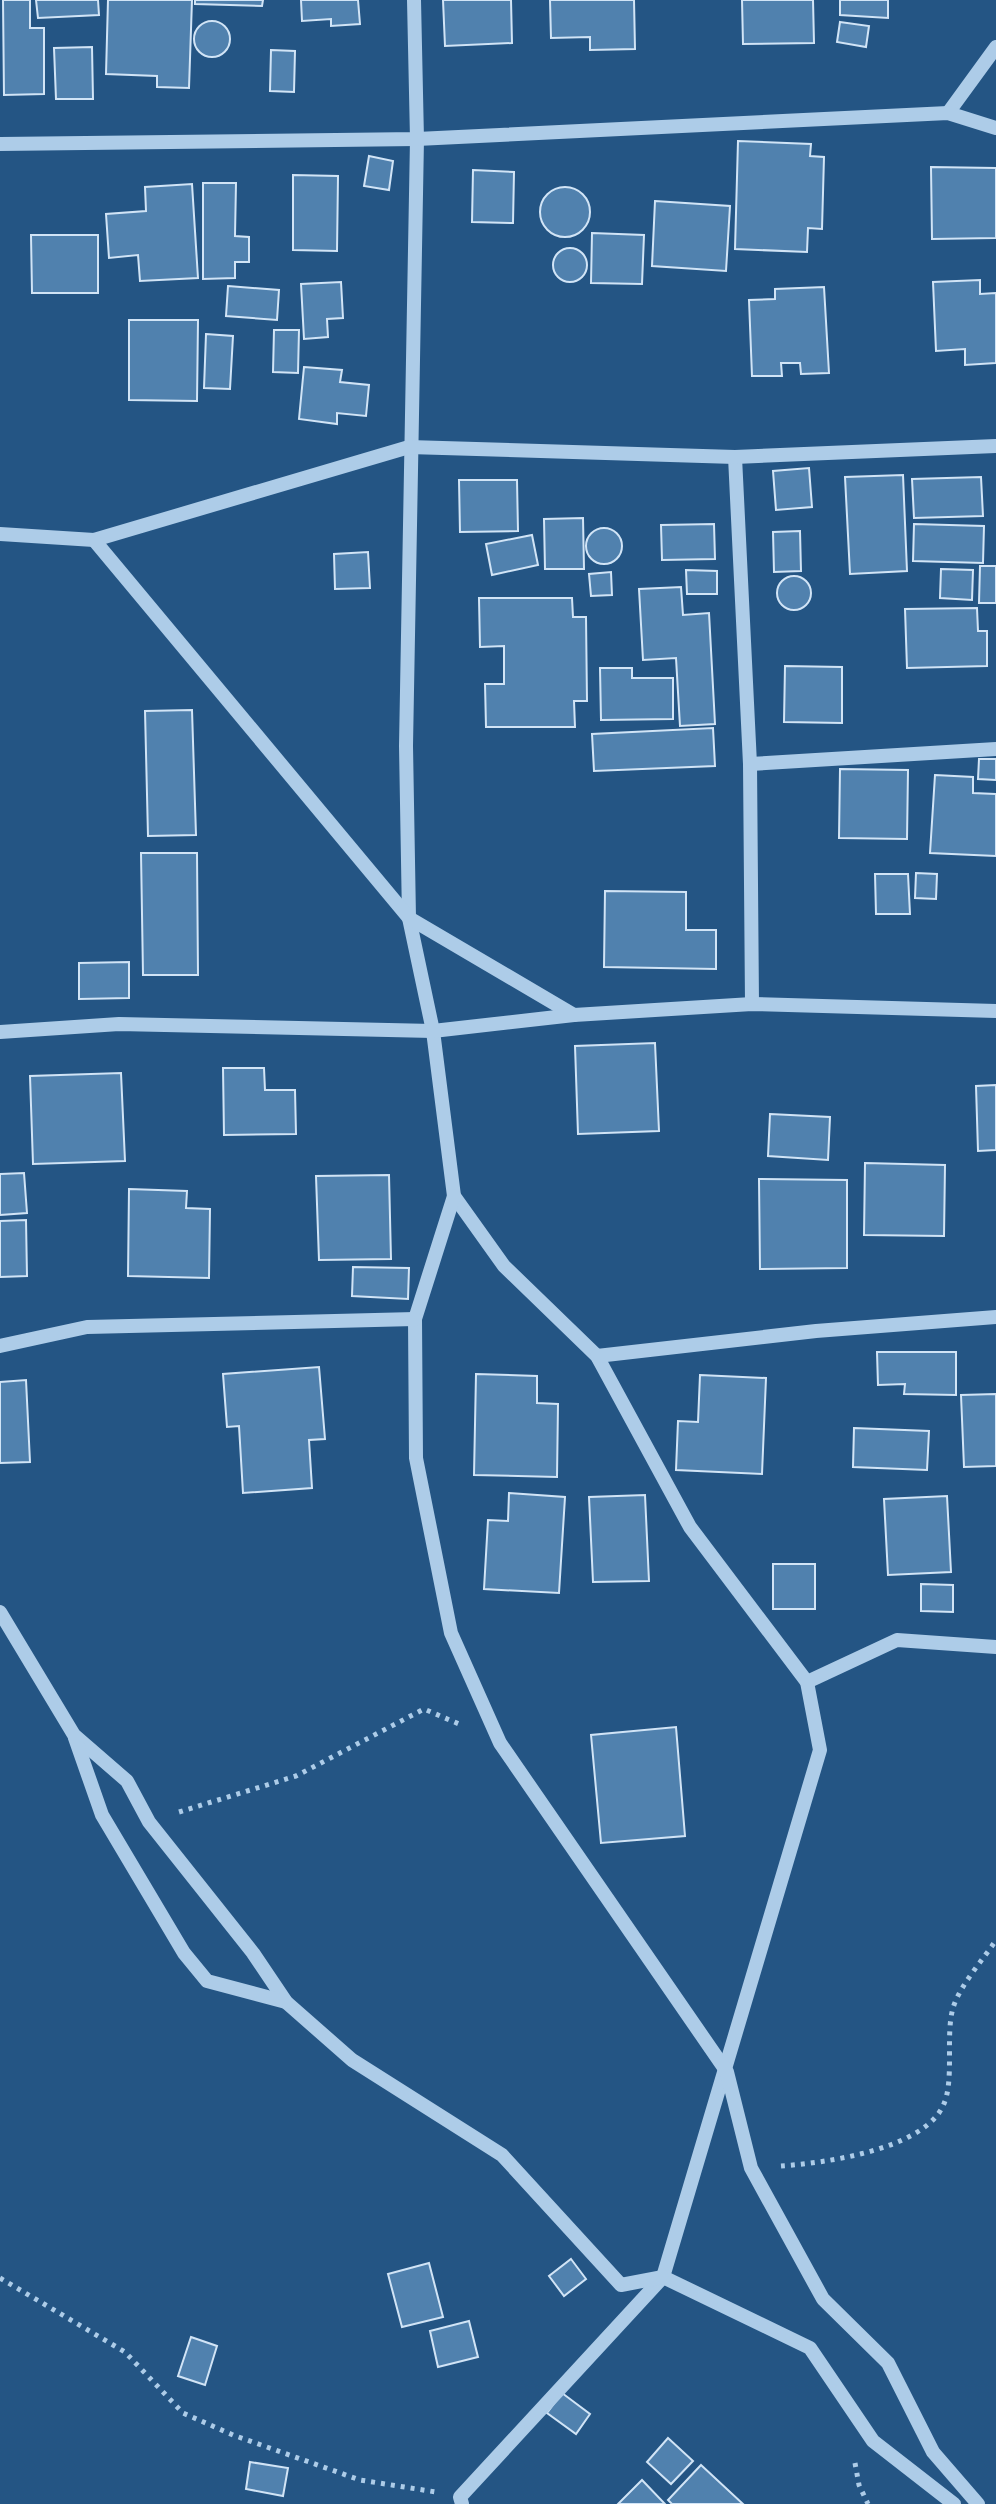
<svg xmlns="http://www.w3.org/2000/svg" width="996" height="2504" font-family="Lato,sans-serif">
	<style>
		.building { fill: #5081ae; stroke: #d1e4f6; stroke-width: 2 }
		.lines { fill: none; stroke-linecap: round; stroke-linejoin: round }
		.path { stroke: #adcce8; stroke-width: 5; stroke-dasharray: 4 6; stroke-linecap: butt }
		.minor { stroke: #adcce8; stroke-width: 14 }
	</style>
	<rect width="100%" height="100%" fill="#245584"/>
	<g class="building">
		<polygon points="3,0 30,0 30,28 44,28 44,94 4,95"/>
		<polygon points="36,0 98,0 99,15 38,18"/>
		<polygon points="108,0 192,0 189,88 157,87 157,76 106,74"/>
		<polygon points="195,0 263,0 262,6 195,4"/>
		<polygon points="301,0 358,0 360,24 331,26 331,19 302,21"/>
		<polygon points="443,0 511,0 512,43 445,46"/>
		<polygon points="550,0 634,0 635,49 590,50 590,37 551,38"/>
		<polygon points="742,0 813,0 814,43 743,44"/>
		<polygon points="840,0 888,0 888,18 840,15"/>
		<circle cx="212" cy="39" r="18"/>
		<polygon points="840,22 869,26 866,47 837,42"/>
		<polygon points="92,47 93,99 56,99 54,48"/>
		<polygon points="271,50 295,51 294,92 270,91"/>
		<polygon points="738,141 811,144 810,156 824,157 822,229 808,228 807,252 735,249"/>
		<polygon points="369,156 393,161 389,190 364,186"/>
		<polygon points="931,167 996,168 996,238 932,239"/>
		<polygon points="473,170 514,172 513,223 472,222"/>
		<polygon points="293,175 338,176 337,251 293,250"/>
		<polygon points="203,183 236,183 235,236 249,237 249,262 235,262 235,278 203,279"/>
		<polygon points="192,184 198,278 140,281 138,255 109,258 106,214 146,211 145,187"/>
		<circle cx="565" cy="212" r="25"/>
		<polygon points="655,201 730,206 726,271 652,266"/>
		<polygon points="592,233 644,235 642,284 591,283"/>
		<polygon points="31,235 98,235 98,293 32,293"/>
		<circle cx="570" cy="265" r="17"/>
		<polygon points="980,280 980,294 996,293 996,363 965,365 965,349 936,351 933,282"/>
		<polygon points="341,282 343,318 327,319 328,337 304,339 301,284"/>
		<polygon points="228,286 279,290 277,320 226,316"/>
		<polygon points="824,287 829,373 801,374 800,363 781,363 782,376 752,376 749,300 775,299 775,289"/>
		<polygon points="129,320 198,320 197,401 129,400"/>
		<polygon points="274,330 299,330 298,373 273,372"/>
		<polygon points="206,334 233,336 230,389 204,388"/>
		<polygon points="304,367 342,370 340,382 369,385 366,416 337,413 337,424 299,419"/>
		<polygon points="809,468 812,507 776,510 773,471"/>
		<polygon points="903,475 907,571 850,574 845,477"/>
		<polygon points="981,477 983,516 914,518 912,479"/>
		<polygon points="459,480 517,480 518,531 460,532"/>
		<polygon points="583,518 584,569 545,569 544,519"/>
		<polygon points="714,524 715,559 662,560 661,525"/>
		<polygon points="914,524 984,526 983,563 913,561"/>
		<circle cx="604" cy="546" r="18"/>
		<polygon points="800,531 801,571 774,572 773,532"/>
		<polygon points="532,535 538,565 492,575 486,544"/>
		<polygon points="368,552 370,588 335,589 334,554"/>
		<polygon points="980,566 996,566 996,603 979,603"/>
		<polygon points="941,569 973,570 972,600 940,598"/>
		<polygon points="686,570 717,571 717,594 687,594"/>
		<polygon points="611,572 612,595 591,596 589,574"/>
		<circle cx="794" cy="593" r="17"/>
		<polygon points="681,587 683,615 709,613 715,724 680,726 676,658 643,660 639,589"/>
		<polygon points="479,598 572,598 573,617 586,617 587,701 574,701 575,727 486,727 485,684 504,684 504,646 480,647"/>
		<polygon points="977,608 978,631 987,631 987,666 907,668 905,609"/>
		<polygon points="785,666 842,667 842,723 784,722"/>
		<polygon points="600,668 632,668 632,678 673,678 673,719 601,720"/>
		<polygon points="192,710 196,835 148,836 145,711"/>
		<polygon points="713,728 715,766 594,771 592,734"/>
		<polygon points="979,759 996,759 996,780 978,779"/>
		<polygon points="840,769 908,770 907,839 839,838"/>
		<polygon points="935,775 973,777 973,793 996,794 996,856 930,853"/>
		<polygon points="141,853 197,853 198,975 143,975"/>
		<polygon points="916,873 937,874 936,899 915,898"/>
		<polygon points="875,874 908,874 910,914 876,914"/>
		<polygon points="605,891 686,892 686,930 716,930 716,969 604,967"/>
		<polygon points="129,962 129,998 79,999 79,963"/>
		<polygon points="655,1043 659,1131 578,1134 575,1046"/>
		<polygon points="223,1068 264,1068 265,1090 295,1090 296,1134 224,1135"/>
		<polygon points="121,1073 125,1161 33,1164 30,1076"/>
		<polygon points="996,1085 996,1150 978,1151 976,1086"/>
		<polygon points="770,1114 830,1117 828,1160 768,1156"/>
		<polygon points="865,1163 945,1165 944,1236 864,1235"/>
		<polygon points="24,1173 27,1213 0,1215 0,1174"/>
		<polygon points="389,1175 391,1259 319,1260 316,1176"/>
		<polygon points="759,1179 847,1180 847,1268 760,1269"/>
		<polygon points="129,1189 187,1191 186,1208 210,1209 209,1278 128,1276"/>
		<polygon points="26,1220 27,1276 0,1277 0,1221"/>
		<polygon points="353,1267 409,1268 408,1299 352,1296"/>
		<polygon points="877,1352 956,1352 956,1395 904,1394 905,1384 878,1385"/>
		<polygon points="319,1367 325,1439 309,1440 312,1488 243,1493 239,1426 227,1427 223,1374"/>
		<polygon points="476,1374 537,1376 537,1403 558,1404 557,1477 474,1475"/>
		<polygon points="700,1375 766,1378 762,1474 676,1470 678,1421 698,1422"/>
		<polygon points="26,1380 30,1462 0,1463 0,1382"/>
		<polygon points="996,1394 996,1466 964,1467 961,1395"/>
		<polygon points="854,1428 929,1431 927,1470 853,1467"/>
		<polygon points="509,1493 565,1497 559,1593 484,1589 488,1520 508,1521"/>
		<polygon points="645,1495 649,1581 593,1582 589,1497"/>
		<polygon points="947,1496 951,1572 888,1575 884,1499"/>
		<rect x="773" y="1564" width="42" height="45"/>
		<polygon points="921,1584 953,1585 953,1612 921,1611"/>
		<polygon points="676,1727 685,1836 601,1843 591,1735"/>
		<polygon points="571,2259 586,2279 564,2296 549,2276"/>
		<polygon points="429,2263 443,2317 402,2327 388,2274"/>
		<polygon points="469,2321 478,2357 438,2367 430,2331"/>
		<polygon points="191,2337 217,2346 205,2385 178,2376"/>
		<polygon points="562,2393 590,2414 576,2434 547,2413"/>
		<polygon points="668,2438 693,2461 671,2484 647,2462"/>
		<polygon points="250,2462 288,2468 283,2496 246,2489"/>
		<polygon points="701,2465 743,2504 672,2504 668,2500"/>
		<polygon points="642,2480 665,2504 618,2504"/>
	</g>
	<g class="lines">
		<g class="path">
			<polyline points="179,1812 296,1776 424,1709 459,1724"/>
			<path d="M 781,2166 C 824,2163 922,2150 943,2106 C 955,2081 945,2036 953,2008 C 960,1985 983,1960 996,1940"/>
			<polyline points="0,2278 125,2352 183,2413 233,2435 360,2480 436,2492"/>
			<polyline points="855,2463 859,2485 868,2504"/>
		</g>
		<g class="minor">
			<polyline points="414,0 417,139 406,746 409,918 433,1031 454,1196 504,1266 597,1356 690,1527 807,1682 820,1750 663,2277 460,2497 462,2504"/>
			<polyline points="948,113 996,47"/>
			<polyline points="0,144 417,139 948,113 996,128"/>
			<polyline points="735,457 750,764 752,1004"/>
			<polyline points="0,534 94,540 409,447 735,457 996,446"/>
			<polyline points="94,540 409,918 574,1015"/>
			<polyline points="750,764 996,749"/>
			<polyline points="0,1032 119,1024 433,1031 574,1015 752,1004 996,1011"/>
			<polyline points="454,1196 415,1319 416,1458 451,1633 500,1743 727,2072 751,2168 823,2299 888,2363 933,2452 978,2504"/>
			<polyline points="0,1346 87,1327 415,1319"/>
			<polyline points="597,1356 816,1331 996,1317"/>
			<polyline points="0,1612 74,1735 127,1781 149,1822 253,1953 286,2002 352,2060 502,2155 621,2285 663,2277 810,2348 873,2441 954,2504"/>
			<polyline points="807,1682 897,1640 996,1647"/>
			<polyline points="75,1738 102,1815 184,1953 207,1981 286,2002"/>
		</g>
	</g>
</svg>
